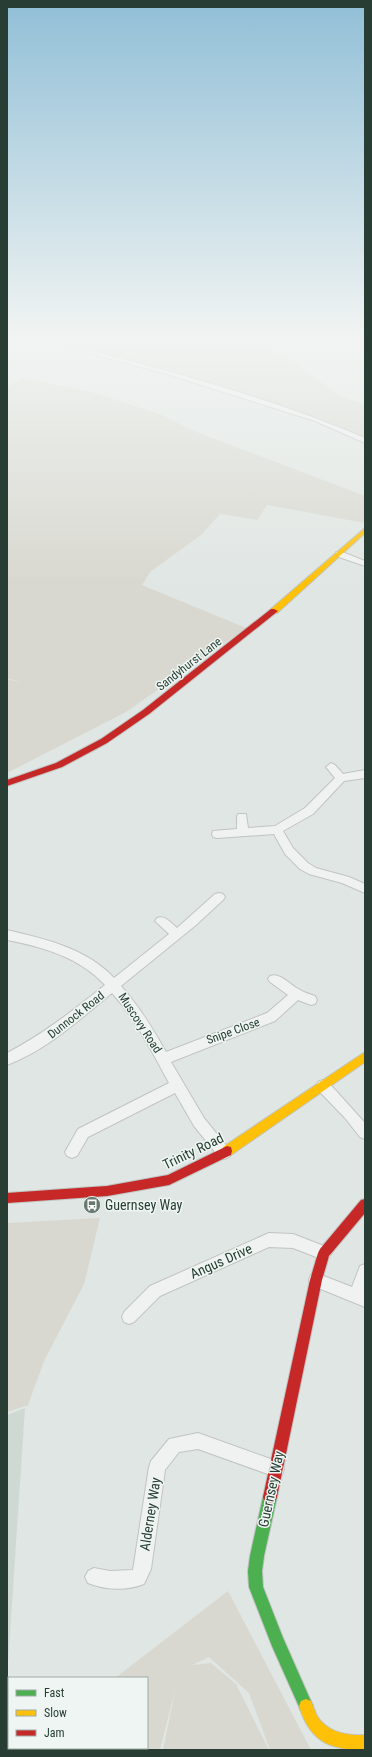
<svg xmlns="http://www.w3.org/2000/svg" width="372" height="1757" font-family="'Roboto Condensed',sans-serif">
	<style>
		.built { fill: #cfd9d3 }
		.green { fill: #d8d8d0 }
		.lines { fill: none; stroke-linecap: round; stroke-linejoin: round }
		.street-casing { stroke: #c0c4c2; stroke-width: 2 }
		.fast-casing { stroke: #c0c4c2; stroke-width: 2 }
		.slow-casing { stroke: #c0c4c2; stroke-width: 2 }
		.jam-casing { stroke: #c0c4c2; stroke-width: 2 }
		.street { fill: #f0f2f1; fill-rule: evenodd }
		.fast { fill: #4caf50; fill-rule: evenodd }
		.slow { fill: #ffc107; fill-rule: evenodd }
		.jam { fill: #c62828; fill-rule: evenodd }
		.labels { text-anchor: middle; dominant-baseline: central; stroke-width: 3; stroke-linejoin: round; paint-order: stroke }
		.street-label { font-size: 12px; fill: #283e34; stroke: #eef5f2 }
		.near-street-label { font-size: 14px; fill: #283e34; stroke: #eef5f2 }
		.near-poi-label { font-size: 14px; fill: #283e34; stroke: #eef5f2; text-anchor: start }
	</style>
	<rect width="100%" height="100%" fill="#e0e6e3"/>
	<polygon class="built" points="25,1408 7,1678 7,1711 7,1415"/>
	<g class="green">
		<polygon points="69,337 244,337 253,346 287,357 341,397 365,404 365,439 318,418 83,348 66,340"/>
		<polygon points="23,378 91,392 162,415 194,431 365,496 365,523 267,505 257,520 220,514 201,535 150,572 142,585 246,628 126,712 7,773 7,679 23,683 7,678 7,387"/>
		<polygon points="100,1218 84,1284 44,1361 28,1405 7,1412 7,1223"/>
		<polygon points="228,1591 311,1750 270,1750 249,1693 209,1657 192,1665 211,1663 236,1684 269,1750 163,1750 176,1686 160,1750 107,1750 107,1748 147,1748 147,1678 115,1678"/>
	</g>
	<g class="lines">
		<defs>
			<g id="street">
				<path d="M 62,337 L 68,337 L 67,341 L 81,348 C 177,373 274,399 365,438 L 365,443 L 315,421 L 167,374 L 77,350 L 62,343 Z"/>
				<polygon points="336,552 342,552 365,561 365,566 336,556"/>
				<polygon points="331,763 335,765 343,774 365,770 365,778 344,781 313,814 283,831 293,848 308,863 316,868 349,877 365,884 365,893 342,883 309,874 300,869 285,854 274,834 217,838 213,837 212,834 213,831 237,829 237,817 238,814 246,814 248,828 275,826 305,808 335,778 326,767"/>
				<path d="M 219,893 L 223,894 L 225,897 L 223,900 L 196,925 L 121,986 C 139,1006 153,1029 166,1052 L 267,1013 L 288,995 L 270,982 L 268,979 L 270,976 C 280,972 291,986 300,990 C 305,993 310,994 315,996 L 317,1000 L 315,1004 L 311,1005 L 298,1000 L 275,1021 L 171,1062 L 204,1118 L 229,1149 L 231,1153 L 229,1157 L 224,1159 L 219,1157 L 194,1126 L 175,1093 L 88,1137 L 77,1156 L 72,1158 L 67,1156 L 65,1152 L 78,1129 L 169,1083 C 152,1052 136,1019 112,993 C 80,1019 47,1050 7,1065 L 7,1053 C 45,1033 72,1011 105,985 C 79,957 43,947 7,940 L 7,930 C 45,939 86,948 114,978 L 169,934 L 155,921 L 157,918 C 165,915 171,923 177,928 L 215,894 Z"/>
				<polygon points="323,1080 328,1082 365,1123 365,1139 360,1137 345,1118 318,1090 317,1086 318,1082"/>
				<polygon points="269,1233 293,1234 329,1248 331,1253 329,1258 324,1260 293,1248 269,1247 160,1296 134,1322 129,1324 124,1322 122,1317 124,1312 150,1286"/>
				<polygon points="365,1264 365,1307 311,1285 309,1280 311,1275 316,1273 352,1287 360,1266"/>
				<path d="M 198,1433 L 282,1463 L 284,1469 L 282,1475 L 276,1477 L 198,1449 L 179,1452 L 165,1470 L 151,1569 L 144,1584 C 127,1591 105,1590 88,1583 L 85,1577 L 88,1571 L 94,1568 L 110,1571 L 133,1570 L 149,1467 L 151,1461 L 169,1439 Z"/>
			</g>
			<polygon id="fast" points="270,1490 275,1492 277,1497 264,1556 262,1571 263,1587 283,1638 313,1706 311,1711 306,1713 301,1711 272,1646 249,1587 248,1571 250,1556 263,1497 265,1492"/>
			<g id="slow">
				<polygon points="365,528 365,533 277,613 271,613 271,609"/>
				<polygon points="365,1052 365,1062 231,1155 227,1156 223,1155 222,1151 223,1147"/>
				<path d="M 306,1699 L 311,1701 C 313,1706 315,1711 317,1716 C 327,1732 347,1736 365,1735 L 365,1750 C 329,1750 310,1741 299,1706 L 301,1701 Z"/>
			</g>
			<g id="jam">
				<polygon points="271,609 274,609 278,611 149,714 107,743 62,767 7,786 7,780 56,763 101,739 143,710"/>
				<polygon points="227,1146 231,1147 232,1151 231,1155 169,1185 107,1196 7,1203 7,1193 107,1186 168,1175"/>
				<polygon points="365,1199 365,1213 329,1256 322,1280 277,1497 275,1502 270,1504 265,1502 263,1497 310,1280 318,1253 320,1249 361,1200"/>
			</g>
		</defs>
		<use href="#street" class="street-casing"/>
		<use href="#fast" class="fast-casing"/>
		<use href="#slow" class="slow-casing"/>
		<use href="#jam" class="jam-casing"/>
		<use href="#street" class="street"/>
		<use href="#fast" class="fast"/>
		<use href="#slow" class="slow"/>
		<use href="#jam" class="jam"/>
	</g>
	<linearGradient id="sky" x2="0" y2="1"><stop stop-color="#91bfd7"/><stop offset="0.58" stop-color="#f1f4f2"/><stop offset="1" stop-color="#f1f4f2" stop-opacity="0"/></linearGradient>
	<rect width="372" height="583" fill="url(#sky)"/>
	<defs>
		<symbol id="bus-disc" viewBox="-11 -11 22 22"><circle r="9.5" fill="#687971" stroke="#eef5f2"/><path d="M-5-6H5V4H4V6H2V4H-2V6H-4V4H-5ZM-3.5-4V0h7V-4ZM-3.5 1.2v1.5H-2V1.2ZM2 1.2v1.5H3.5V1.2Z" fill="#fff"/></symbol>
	</defs>
	<g fill-rule="evenodd">
		<use href="#bus-disc" x="82" y="1195" width="20" height="20"/>
	</g>
	<g class="labels">
		<g class="street-label">
			<text transform="translate(189 664) rotate(-38)">Sandyhurst Lane</text>
			<text transform="translate(76 1015) rotate(-38)">Dunnock Road</text>
			<text transform="translate(140 1023) rotate(57)">Muscovy Road</text>
			<text transform="translate(233 1031) rotate(-20)">Snipe Close</text>
		</g>
		<g class="near-street-label">
			<text transform="translate(193 1151) rotate(-26)">Trinity Road</text>
			<text transform="translate(221 1261) rotate(-24)">Angus Drive</text>
			<text transform="translate(271 1489) rotate(-78)">Guernsey Way</text>
			<text transform="translate(150 1514) rotate(-81)">Alderney Way</text>
		</g>
		<g class="near-poi-label">
			<text x="105" y="1205">Guernsey Way</text>
		</g>
	</g>
	<rect width="372" height="1757" fill="none" stroke="#283e34" stroke-width="16"/>
	<rect x="8" y="1677" width="140" height="72" fill="#eef5f2" stroke="#9faca6"/>
	<rect x="16" y="1690" width="20" height="6" fill="#4caf50" stroke="#9faca6"/>
	<text x="44" y="1697" font-size="12" fill="#283e34">Fast</text>
	<rect x="16" y="1710" width="20" height="6" fill="#ffc107" stroke="#9faca6"/>
	<text x="44" y="1717" font-size="12" fill="#283e34">Slow</text>
	<rect x="16" y="1730" width="20" height="6" fill="#c62828" stroke="#9faca6"/>
	<text x="44" y="1737" font-size="12" fill="#283e34">Jam</text>
</svg>
